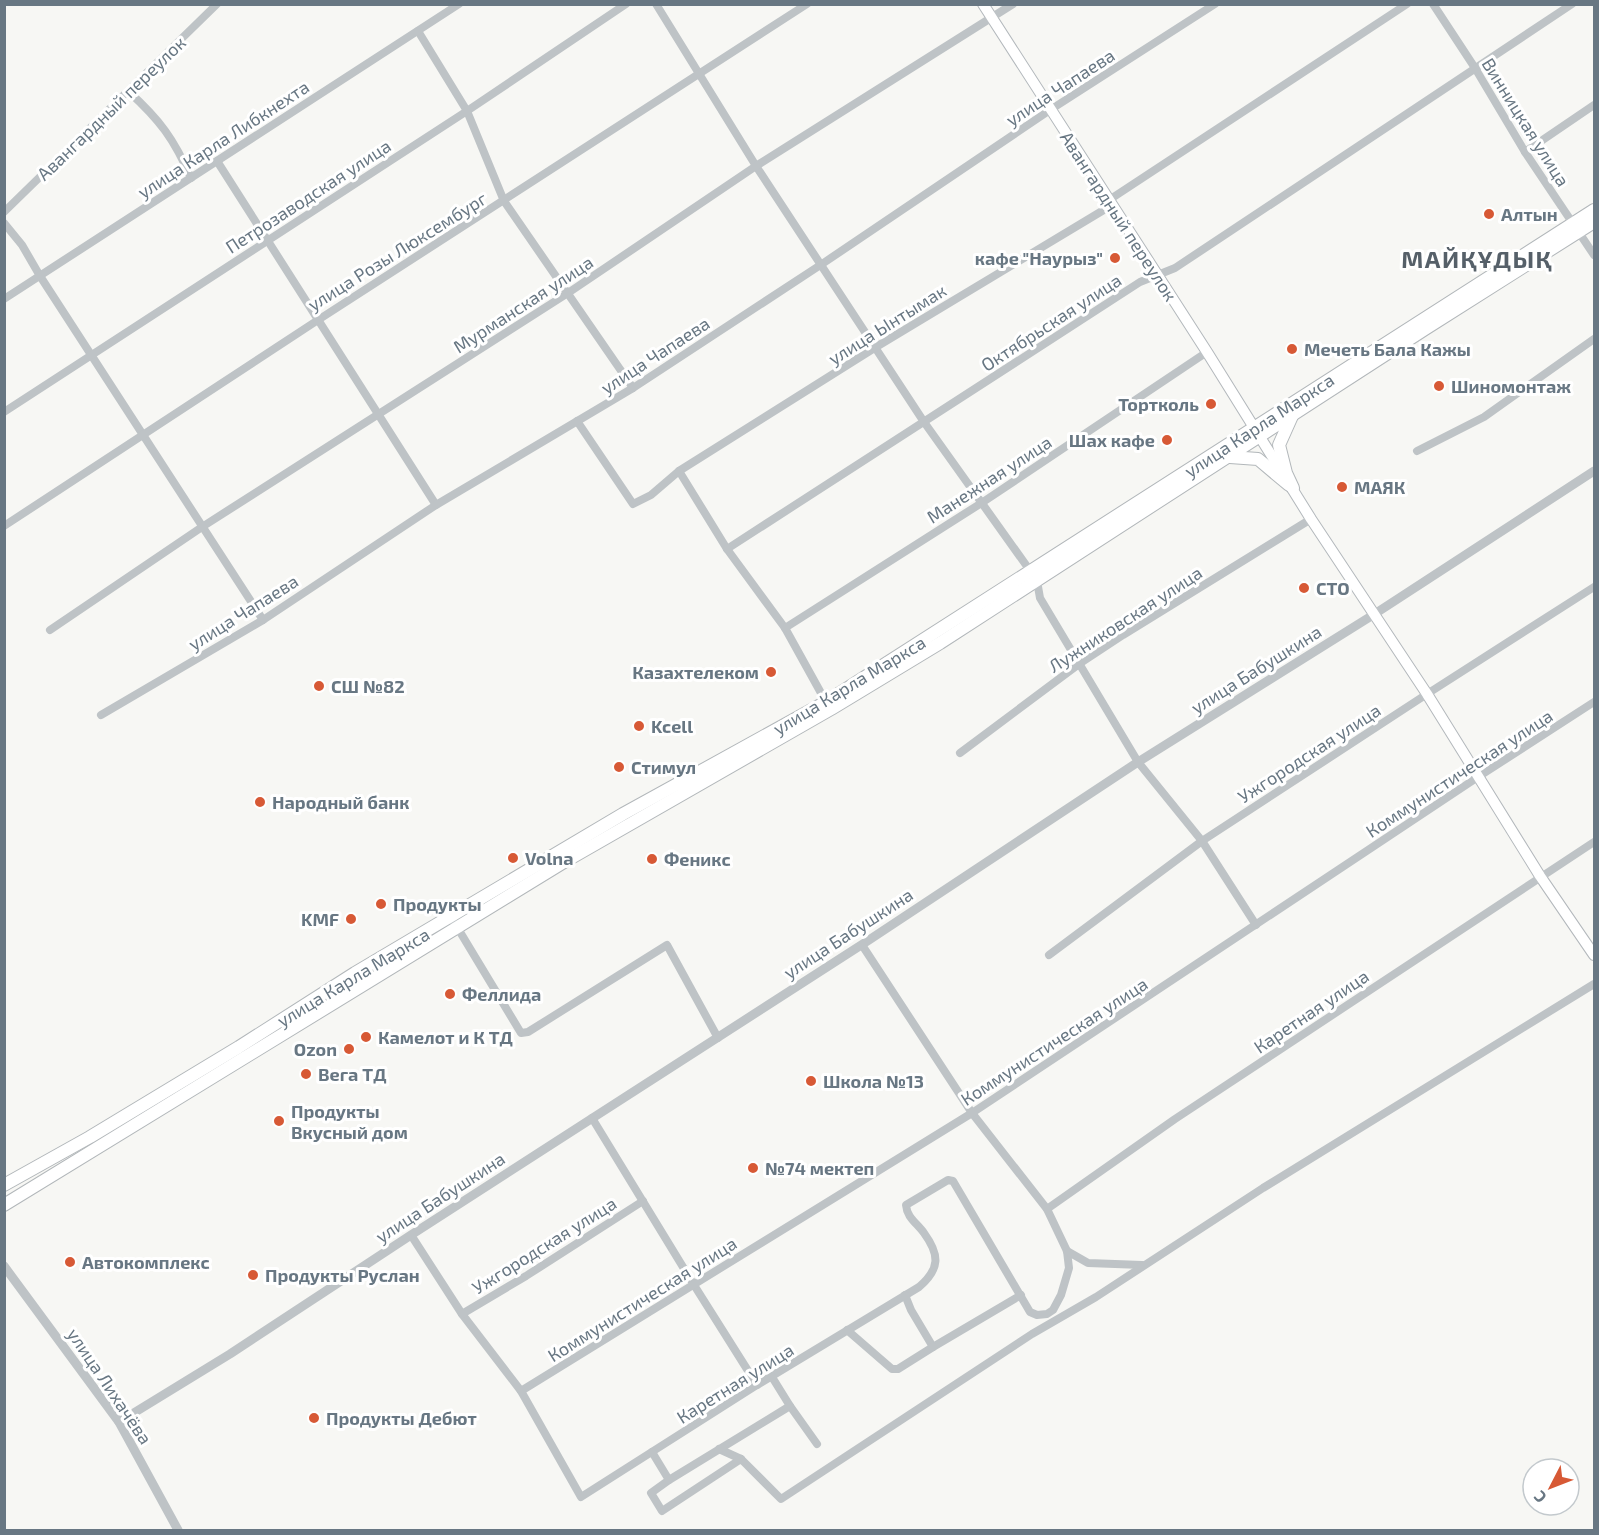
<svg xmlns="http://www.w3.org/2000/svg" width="1599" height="1535" font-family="'Exo 2',sans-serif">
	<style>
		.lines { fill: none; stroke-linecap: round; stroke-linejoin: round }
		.secondary-casing { stroke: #b3b8bc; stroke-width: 12 }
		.primary-casing { stroke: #b2b7ba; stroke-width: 14 }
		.minor { stroke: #bec3c6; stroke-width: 8 }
		.tertiary { stroke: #bec3c6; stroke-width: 9 }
		.secondary { stroke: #fff; stroke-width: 10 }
		.primary { stroke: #fff; stroke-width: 12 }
		.poi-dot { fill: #d75935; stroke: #fff; stroke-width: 2 }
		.labels { text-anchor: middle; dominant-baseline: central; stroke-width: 6; stroke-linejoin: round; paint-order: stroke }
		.street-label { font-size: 18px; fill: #687783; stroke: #fff }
		.poi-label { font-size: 18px; font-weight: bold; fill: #687783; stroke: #fff; text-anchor: start }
		.district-label { font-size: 24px; font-weight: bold; letter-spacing: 1.5px; fill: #566069; stroke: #fff }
	</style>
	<rect width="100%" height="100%" fill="#f7f7f4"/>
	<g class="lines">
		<defs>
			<polyline id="secondary" points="983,4 1207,352 1311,519 1427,694 1540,876 1594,955"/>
			<g id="primary">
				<polyline points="1292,416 1279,445 1286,473 1293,488"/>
				<polyline points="1230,457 1258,459 1289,485"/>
				<polyline points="4,1185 90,1137 239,1047 355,973 623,814 826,702 1594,210"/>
				<polyline points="4,1205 564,862 831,709 940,643 1425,329 1594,222"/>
			</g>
		</defs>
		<use href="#secondary" class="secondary-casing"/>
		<use href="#primary" class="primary-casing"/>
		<g class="minor">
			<polyline points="656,4 756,166 924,422 1031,572"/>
			<polyline points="1433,4 1475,68 1525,152 1594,255"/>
			<polyline points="418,31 467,111 504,201 633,388"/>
			<path d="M 128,91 C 160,120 174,139 191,178"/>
			<polyline points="1525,152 1594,105"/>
			<polyline points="217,161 436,505"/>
			<polyline points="1109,200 1407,4"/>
			<polyline points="4,212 217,4"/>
			<polyline points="4,223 22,245 40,276 263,620"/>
			<polyline points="4,299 459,4"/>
			<polyline points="4,412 467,111 626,4"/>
			<polyline points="577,421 633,504 651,495 679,471 876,347 1112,205"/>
			<polyline points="1417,451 1484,417 1594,339"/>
			<polyline points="679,471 727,549 785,628 826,702"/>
			<polyline points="4,526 318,320 807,4"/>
			<polyline points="727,549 1140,282 1175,268 1572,4"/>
			<polyline points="1037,581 1040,598 1138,762 1202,841 1256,925"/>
			<polyline points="785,628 983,502 1207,352"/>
			<polyline points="50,630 202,527 568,293 756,166 1013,4"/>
			<polyline points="101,715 263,620 436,505 633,388 822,264 1050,110 1215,4"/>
			<polyline points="960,753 1079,664 1123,635 1311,519"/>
			<polyline points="451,917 521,1033 528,1032 667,945 718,1038"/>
			<polyline points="1049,955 1202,841 1427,694 1594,587"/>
			<polyline points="592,1118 694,1285 757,1385"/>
			<polyline points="1047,1209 1175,1119 1594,842"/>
			<path d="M 411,1235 L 462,1314 L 521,1391 L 581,1497 L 757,1385 L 919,1287 C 940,1269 940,1255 924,1233 C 917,1223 907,1218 906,1205 L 948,1180 L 953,1181 L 1030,1312 L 1037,1315 L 1047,1314 L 1053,1310 L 1061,1295 L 1069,1268 L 1067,1251 L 1047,1209 L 972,1113 L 862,945"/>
			<polyline points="1067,1251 1088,1263 1142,1265"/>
			<polyline points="905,1295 911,1310 933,1347 1021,1295"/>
			<polyline points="462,1314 526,1276 643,1201"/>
			<polyline points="847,1330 892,1369 898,1369 933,1347"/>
			<polyline points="772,1377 790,1406"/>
			<polyline points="521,1391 972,1113 1478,777 1594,702"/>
			<polyline points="719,1449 741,1459"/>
			<polyline points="652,1452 669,1480 651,1493 662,1511 741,1459 781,1499 1032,1334 1096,1297 1263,1188 1594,984"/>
			<polyline points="669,1480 790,1406 817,1444"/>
		</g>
		<g class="tertiary">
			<polyline points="4,1266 119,1422 178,1530"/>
			<polyline points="119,1422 230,1354 411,1235 869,940 1138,762 1373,615 1594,471"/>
		</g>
		<use href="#secondary" class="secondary"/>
		<use href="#primary" class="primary"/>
	</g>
	<g class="poi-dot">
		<circle cx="1489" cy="214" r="6"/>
		<circle cx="1115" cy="258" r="6"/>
		<circle cx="1292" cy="349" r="6"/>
		<circle cx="1439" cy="386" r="6"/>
		<circle cx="1211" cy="404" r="6"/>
		<circle cx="1167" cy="440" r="6"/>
		<circle cx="1342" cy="487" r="6"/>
		<circle cx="1304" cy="588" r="6"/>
		<circle cx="771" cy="672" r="6"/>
		<circle cx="319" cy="686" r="6"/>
		<circle cx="639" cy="726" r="6"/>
		<circle cx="619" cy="767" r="6"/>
		<circle cx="260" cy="802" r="6"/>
		<circle cx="513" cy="858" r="6"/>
		<circle cx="652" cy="859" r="6"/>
		<circle cx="381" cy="904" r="6"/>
		<circle cx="351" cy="919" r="6"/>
		<circle cx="450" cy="994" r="6"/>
		<circle cx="366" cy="1037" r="6"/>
		<circle cx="349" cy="1049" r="6"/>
		<circle cx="306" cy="1074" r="6"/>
		<circle cx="811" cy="1081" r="6"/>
		<circle cx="279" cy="1121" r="6"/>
		<circle cx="753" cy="1168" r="6"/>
		<circle cx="70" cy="1262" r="6"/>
		<circle cx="253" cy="1275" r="6"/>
		<circle cx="314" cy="1418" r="6"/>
	</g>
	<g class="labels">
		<g class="street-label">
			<text transform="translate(1060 87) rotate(-33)">улица Чапаева</text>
			<text transform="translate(111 108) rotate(-44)">Авангардный переулок</text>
			<text transform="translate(1526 122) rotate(58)">Винницкая улица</text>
			<text transform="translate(223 139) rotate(-33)">улица Карла Либкнехта</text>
			<text transform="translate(308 196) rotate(-33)">Петрозаводская улица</text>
			<text transform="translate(1119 216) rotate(57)">Авангардный переулок</text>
			<text transform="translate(397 251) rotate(-32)">улица Розы Люксембург</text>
			<text transform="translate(523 304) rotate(-33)">Мурманская улица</text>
			<text transform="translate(1051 322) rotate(-33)">Октябрьская улица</text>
			<text transform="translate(887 324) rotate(-32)">улица Ынтымак</text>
			<text transform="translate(655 355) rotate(-33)">улица Чапаева</text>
			<text transform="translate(1259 425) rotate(-33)">улица Карла Маркса</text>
			<text transform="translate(989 479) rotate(-33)">Манежная улица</text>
			<text transform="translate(243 612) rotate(-32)">улица Чапаева</text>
			<text transform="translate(1125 619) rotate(-33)">Лужниковская улица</text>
			<text transform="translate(1256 669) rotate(-32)">улица Бабушкина</text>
			<text transform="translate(849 685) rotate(-31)">улица Карла Маркса</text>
			<text transform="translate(1309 753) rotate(-33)">Ужгородская улица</text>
			<text transform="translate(1459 773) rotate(-33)">Коммунистическая улица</text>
			<text transform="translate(848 933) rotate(-33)">улица Бабушкина</text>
			<text transform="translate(353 977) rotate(-31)">улица Карла Маркса</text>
			<text transform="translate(1311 1011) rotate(-34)">Каретная улица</text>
			<text transform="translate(1054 1041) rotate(-33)">Коммунистическая улица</text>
			<text transform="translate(440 1197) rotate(-33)">улица Бабушкина</text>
			<text transform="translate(544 1245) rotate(-32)">Ужгородская улица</text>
			<text transform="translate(642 1299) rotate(-32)">Коммунистическая улица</text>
			<text transform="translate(735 1383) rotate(-32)">Каретная улица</text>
			<text transform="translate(110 1386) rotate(56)">улица Лихачёва</text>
		</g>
		<g class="poi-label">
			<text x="1501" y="214">Алтын</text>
			<text x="1103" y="258" text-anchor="end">кафе "Наурыз"</text>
			<text x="1304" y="349">Мечеть Бала Кажы</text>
			<text x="1451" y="386">Шиномонтаж</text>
			<text x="1199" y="404" text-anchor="end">Тортколь</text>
			<text x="1155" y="440" text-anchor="end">Шах кафе</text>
			<text x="1354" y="487">МАЯК</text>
			<text x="1316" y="588">СТО</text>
			<text x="759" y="672" text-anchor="end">Казахтелеком</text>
			<text x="331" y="686">СШ №82</text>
			<text x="651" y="726">Kcell</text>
			<text x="631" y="767">Стимул</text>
			<text x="272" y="802">Народный банк</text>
			<text x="525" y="858">Volna</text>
			<text x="664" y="859">Феникс</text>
			<text x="393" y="904">Продукты</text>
			<text x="339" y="919" text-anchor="end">KMF</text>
			<text x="462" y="994">Феллида</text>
			<text x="378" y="1037">Камелот и К ТД</text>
			<text x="337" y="1049" text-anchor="end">Ozon</text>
			<text x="318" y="1074">Вега ТД</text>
			<text x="823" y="1081">Школа №13</text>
			<text x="291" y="1111">Продукты<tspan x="291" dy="21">Вкусный дом</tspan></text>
			<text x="765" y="1168">№74 мектеп</text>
			<text x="82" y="1262">Автокомплекс</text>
			<text x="265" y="1275">Продукты Руслан</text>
			<text x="326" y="1418">Продукты Дебют</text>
		</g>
		<g class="district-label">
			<text x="1477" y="258">МАЙҚҰДЫҚ</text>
		</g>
	</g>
	<rect width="1599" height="1535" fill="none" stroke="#687783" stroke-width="12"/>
	<g transform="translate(1551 1487) rotate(228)"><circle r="28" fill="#ffffff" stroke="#c3c9cd" stroke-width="1.5"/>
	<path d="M0-4.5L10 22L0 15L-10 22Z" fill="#d75935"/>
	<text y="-9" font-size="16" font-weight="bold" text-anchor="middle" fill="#687783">С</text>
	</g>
</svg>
